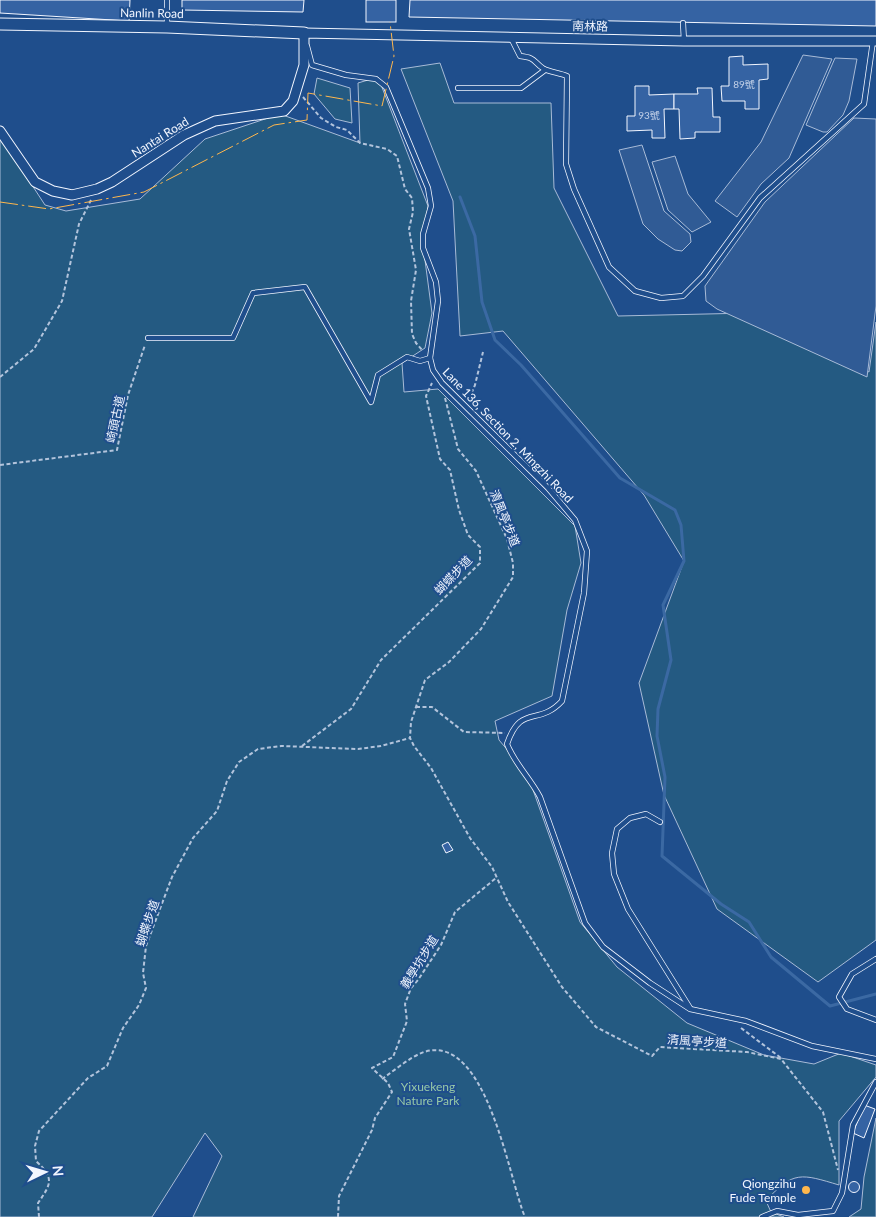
<svg xmlns="http://www.w3.org/2000/svg" width="876" height="1217" font-family="Lato,'Noto Sans TC',sans-serif">
	<style>
		.green { fill: #245a82; stroke: #a8bbd7 }
		.parking { fill: #305b95; stroke: #a8bbd7 }
		.lines { fill: none; stroke-linecap: round; stroke-linejoin: round }
		.stream { stroke: #3b69a3; stroke-width: 3 }
		.building { fill: #3563a3; stroke: #f2f6ff }
		.service-casing { stroke: #f2f6ff; stroke-width: 6 }
		.minor-casing { stroke: #f2f6ff; stroke-width: 11 }
		.tertiary-casing { stroke: #f2f6ff; stroke-width: 13 }
		.path { stroke: #b3c4dc; stroke-width: 2; stroke-dasharray: 4 2.5; stroke-linecap: butt }
		.service { stroke: #1f4e8c; stroke-width: 4.5 }
		.minor { stroke: #1f4e8c; stroke-width: 9 }
		.tertiary { stroke: #1f4e8c; stroke-width: 11 }
		.power { stroke: #ffb74d; stroke-width: 1; stroke-dasharray: 18 4 2.5 4; stroke-linecap: butt }
		.poi-dot { fill: #ffb74d; stroke: #1f4e8c; stroke-width: 2 }
		.labels { text-anchor: middle; dominant-baseline: central; stroke-width: 4; stroke-linejoin: round; paint-order: stroke }
		.number-label { font-size: 10px; fill: #c3d1e8 }
		.street-label { font-size: 12px; fill: #f2f6ff; stroke: #1f4e8c }
		.park-label { font-size: 12px; fill: #97c8a6; stroke: #1f4e8c }
		.poi-label { font-size: 12px; fill: #f2f6ff; stroke: #1f4e8c; text-anchor: end }
	</style>
	<rect width="100%" height="100%" fill="#1f4e8c"/>
	<g class="green">
		<polygon points="440,63 454,103 551,103 554,188 618,316 750,313 869,372 876,322 876,940 818,982 717,909 664,795 639,683 684,561 644,495 503,331 460,336 453,201 401,69"/>
		<path d="M 378,77 L 428,206 L 423,245 L 432,313 L 425,348 L 402,363 L 404,392 L 438,389 L 575,526 L 581,563 L 567,610 L 552,696 L 495,721 L 499,740 L 527,773 L 580,922 L 617,967 L 687,1023 L 764,1055 L 814,1064 L 841,1053 L 876,1065 L 876,1077 L 839,1121 L 839,1185 C 802,1174 793,1170 766,1201 L 771,1212 L 784,1217 L 193,1217 L 222,1156 L 205,1133 L 152,1217 L 0,1217 L 0,136 L 45,205 L 66,211 L 140,199 L 205,139 L 280,114 L 360,143 L 358,83 Z"/>
		<polygon points="317,78 350,88 352,123 335,119 314,94"/>
		<polygon points="876,1118 876,1217 849,1217 861,1209 864,1177"/>
	</g>
	<g class="parking">
		<polygon points="803,55 832,59 789,158 761,184 737,217 715,201 761,142"/>
		<polygon points="835,58 857,59 849,101 843,115 827,132 823,132 806,125"/>
		<polygon points="854,118 876,119 876,306 867,377 717,309 706,301 705,286 765,202"/>
		<polygon points="642,145 664,211 690,234 691,242 682,251 675,250 658,239 643,224 619,150"/>
		<polygon points="675,156 688,194 711,222 692,232 668,210 652,162"/>
	</g>
	<g class="lines">
		<polyline class="stream" points="460,197 475,236 482,302 495,340 521,365 620,478 675,510 681,525 684,561 663,605 671,660 658,709 657,736 665,777 662,856 721,904 749,922 771,957 830,1006 876,994"/>
	</g>
	<g class="building">
		<polygon points="0,0 130,0 129,21 0,13"/>
		<polygon points="182,0 304,0 303,12 182,10"/>
		<rect x="366" y="0" width="30" height="22"/>
		<polygon points="410,0 876,0 876,26 409,17"/>
		<polygon points="743,56 743,65 768,64 768,79 759,80 759,109 745,109 745,101 722,101 721,86 729,86 729,57"/>
		<polygon points="635,86 649,86 649,95 674,94 674,109 664,109 665,138 652,138 652,130 627,131 627,116 635,116"/>
		<polygon points="697,88 712,88 713,117 720,117 720,132 695,132 695,138 680,139 679,109 674,109 674,94 698,94"/>
		<polygon points="448,842 453,850 446,853 442,845"/>
		<polygon points="864,1105 875,1109 864,1138 853,1133"/>
		<circle cx="854" cy="1187" r="5.5"/>
	</g>
	<g class="lines">
		<defs>
			<g id="service">
				<polyline points="167,0 167,26"/>
				<polyline points="683,23 684,41"/>
				<path d="M 511,38 L 520,56 C 537,58 532,61 544,69 C 550,72 560,73 567,76 L 566,164 L 574,189 L 609,267 L 635,291 L 661,298 L 683,296 L 703,276 L 760,198 L 864,104 L 873,41"/>
				<path d="M 307,46 L 312,65 L 346,75 L 376,79 L 386,87 L 428,188 L 431,206 L 423,234 L 423,248 L 436,282 L 438,301 L 430,358 L 433,370 L 442,383 L 548,488 L 575,520 L 587,551 L 584,593 L 562,701 C 538,727 521,703 507,744 C 515,764 530,778 540,797 L 585,923 L 603,947 L 650,983 L 690,1009 L 746,1021 L 812,1046 L 876,1059"/>
				<polyline points="458,88 521,88 545,70"/>
				<polyline points="148,338 233,338 253,293 305,287 371,402 378,375 407,357 420,361 430,358"/>
				<polyline points="660,822 646,814 630,818 617,829 612,853 614,874 628,909 690,1008"/>
				<polyline points="876,959 852,974 839,997 847,1009 876,1020"/>
				<polyline points="762,1217 777,1211 798,1215 833,1211 842,1193 853,1125 876,1082"/>
			</g>
			<polyline id="minor" points="0,131 35,182 53,191 72,195 97,189 112,182 184,135 215,121 284,111 293,101 304,65 304,33 684,41 876,41"/>
			<polyline id="tertiary" points="0,24 167,27 304,33"/>
		</defs>
		<use href="#service" class="service-casing"/>
		<use href="#minor" class="minor-casing"/>
		<use href="#tertiary" class="tertiary-casing"/>
		<g class="path">
			<polyline points="303,97 321,118 336,127 347,130 360,143 387,149 397,156 405,189 412,198 413,212 409,229 416,270 411,301 412,334 416,343 423,351"/>
			<polyline points="0,377 34,349 62,301 79,224 91,200"/>
			<polyline points="445,398 458,449 476,471 507,539 513,563 513,577 481,629 449,662 425,680 411,722 410,738 414,746 431,768 470,838 492,867 508,902 562,987 596,1027 652,1056 660,1047 747,1052 781,1059 823,1112 838,1170"/>
			<polyline points="469,399 475,385 483,352"/>
			<polyline points="0,465 117,450 128,395 145,345"/>
			<polyline points="416,707 432,707 464,732 505,733"/>
			<polyline points="302,746 351,709 381,660 480,563 480,547 468,535 459,510 450,470 440,459 426,396 432,383"/>
			<polyline points="741,1028 781,1058"/>
			<path d="M 382,1079 C 395,1070 410,1057 424,1052 C 487,1032 509,1180 525,1217"/>
			<path d="M 39,1217 L 38,1203 C 52,1183 54,1178 36,1161 L 35,1146 L 39,1131 L 88,1078 L 107,1066 L 123,1028 L 139,1005 L 146,988 L 143,973 L 146,946 L 172,877 L 193,838 L 217,811 L 227,781 L 239,762 L 258,749 L 281,746 L 358,749 L 381,746 L 410,738"/>
			<polyline points="338,1217 339,1196 372,1130 375,1118 392,1092 388,1083 372,1068 393,1057 407,1021 405,1004 411,988 418,980 441,945 455,912 496,878"/>
		</g>
		<use href="#service" class="service"/>
		<use href="#minor" class="minor"/>
		<use href="#tertiary" class="tertiary"/>
		<polyline class="power" points="0,202 49,209 144,192 274,125 307,120 308,93 382,106 394,56 390,22"/>
	</g>
	<circle class="poi-dot" cx="806" cy="1190" r="5"/>
	<g class="labels">
		<g class="number-label">
			<text x="744" y="84">89號</text>
			<text x="649" y="115">93號</text>
		</g>
		<g class="street-label">
			<text transform="translate(152 13) rotate(1)">Nanlin Road</text>
			<text transform="translate(590 26) rotate(1)">南林路</text>
			<text transform="translate(160 137) rotate(-32)">Nantai Road</text>
			<text transform="translate(115 419) rotate(-78)">崎頭古道</text>
			<text transform="translate(508 435) rotate(46)">Lane 136, Section 2, Mingzhi Road</text>
			<text transform="translate(505 518) rotate(68)">清風亭步道</text>
			<text transform="translate(453 575) rotate(-46)">蝴蝶步道</text>
			<text transform="translate(147 923) rotate(-71)">蝴蝶步道</text>
			<text transform="translate(419 962) rotate(-58)">義學坑步道</text>
			<text transform="translate(697 1041) rotate(4)">清風亭步道</text>
		</g>
		<g class="park-label">
			<text x="428" y="1086">Yixuekeng<tspan x="428" dy="14">Nature Park</tspan></text>
		</g>
		<g class="poi-label">
			<text x="796" y="1183">Qiongzihu<tspan x="796" dy="14">Fude Temple</tspan></text>
		</g>
	</g>
	<g transform="translate(45 1172) rotate(85)" stroke="#1f4e8c" stroke-width="4" paint-order="stroke">
	<path d="M0-4L9 19L0 12L-9 19Z" fill="#f2f6ff"/>
	<text y="-8" font-size="14" font-weight="bold" text-anchor="middle" fill="#f2f6ff">N</text>
	</g>
</svg>
